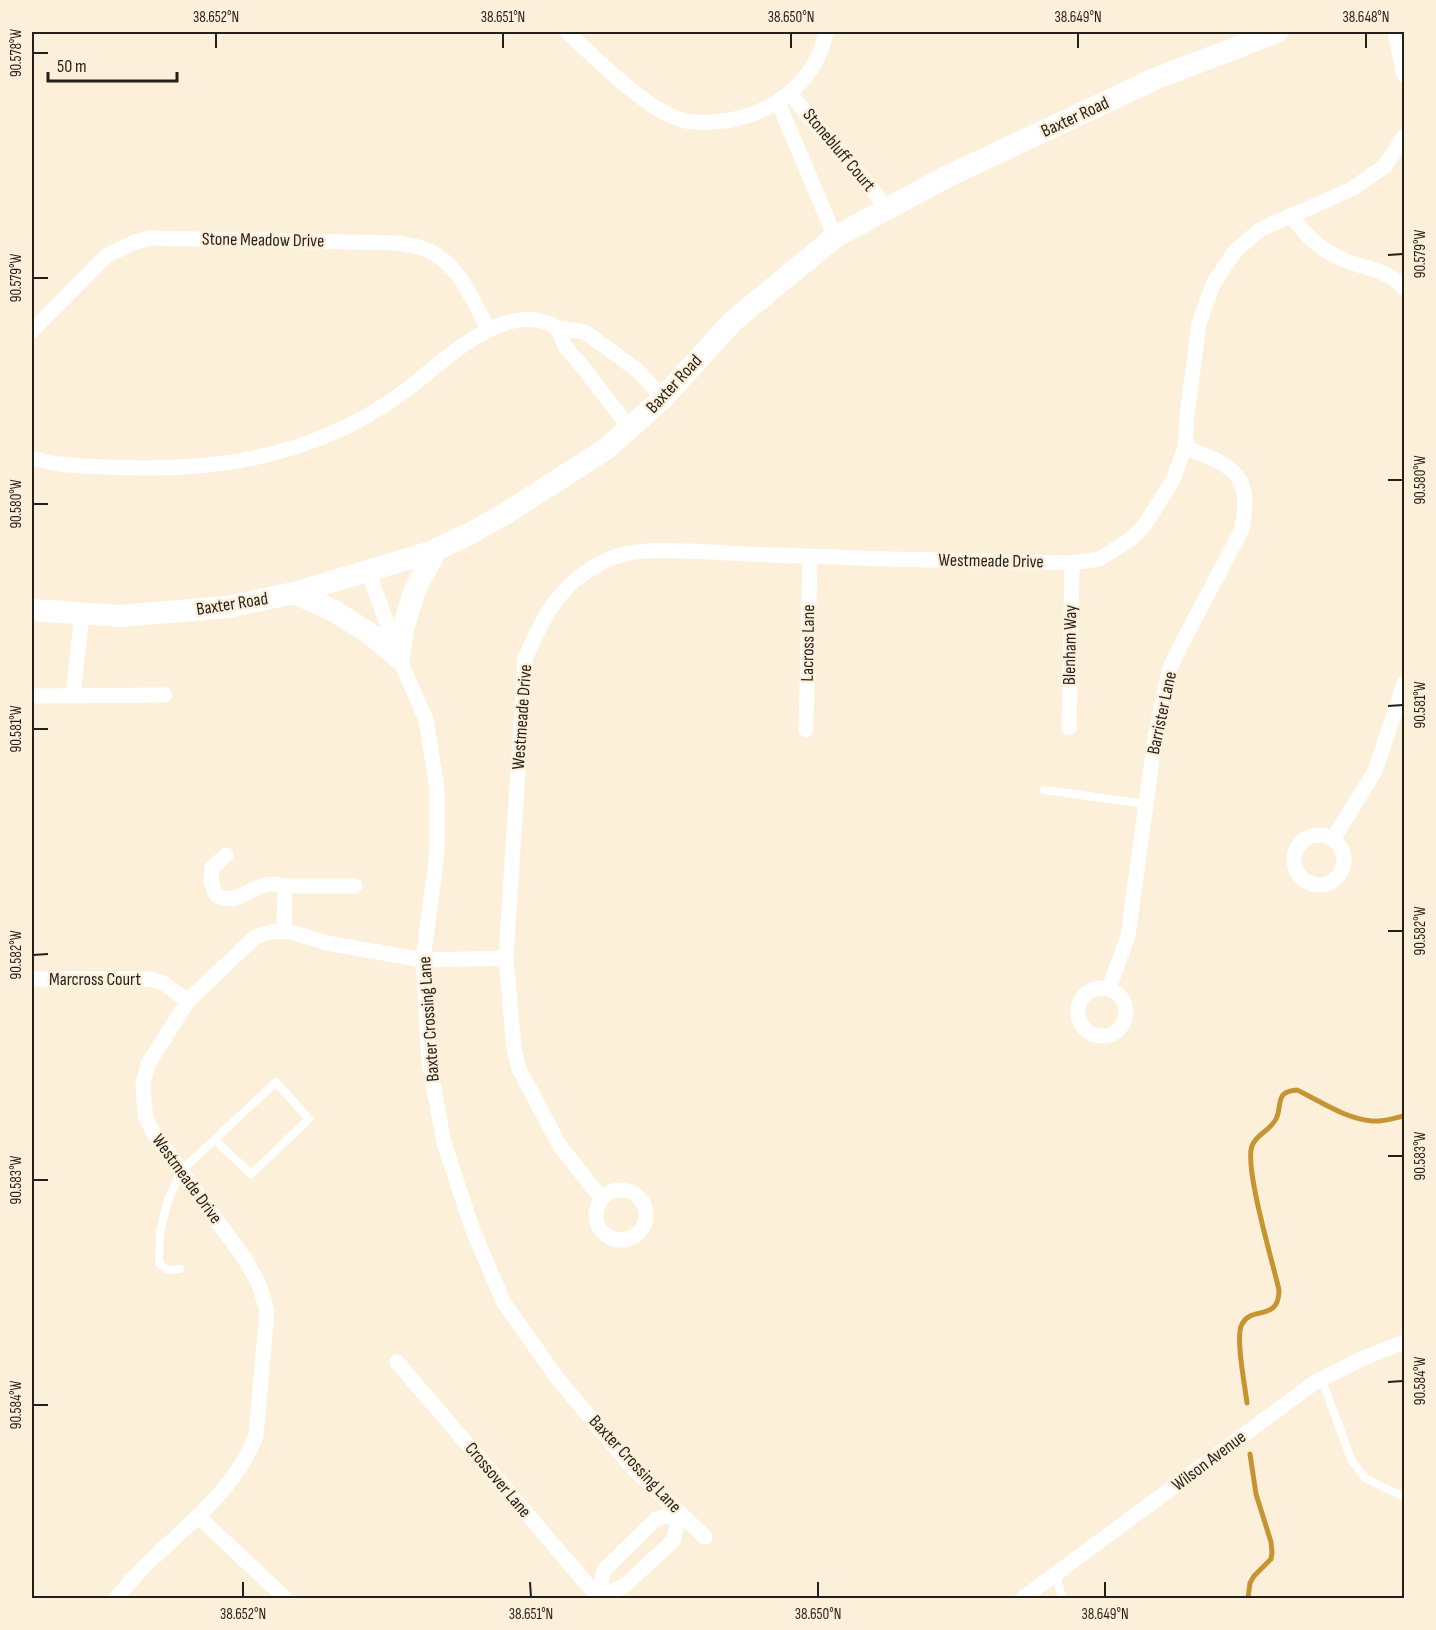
<svg xmlns="http://www.w3.org/2000/svg" width="1436" height="1630" font-family="'Sofia Sans Condensed',sans-serif">
	<style>
		.lines { fill: none; stroke-linecap: round; stroke-linejoin: round }
		.stream { stroke: #c79432; stroke-width: 5 }
		.lane { stroke: #fff; stroke-width: 8 }
		.street { stroke: #fff; stroke-width: 15 }
		.secondary { stroke: #fff; stroke-width: 22 }
		.ticks { fill: none; stroke: #241f18; stroke-width: 2 }
		.labels { text-anchor: middle; dominant-baseline: central; stroke-width: 5; stroke-linejoin: round; paint-order: stroke }
		.street-label { font-size: 18px; fill: #241f18; stroke: #fdf0db }
		.neatline { fill: none; stroke: #241f18; stroke-width: 2 }
		.ticks-label { font-size: 15px; text-anchor: middle; fill: #241f18 }
	</style>
	<rect width="100%" height="100%" fill="#fdf0db"/>
	<g class="lines">
		<g class="stream">
			<path d="M 1247,1403 C 1245,1386 1235,1336 1242,1324 C 1252,1305 1279,1322 1279,1290 C 1273,1263 1244,1167 1252,1146 C 1256,1134 1270,1131 1276,1119 C 1283,1104 1274,1092 1297,1090 C 1320,1101 1346,1119 1372,1121 C 1383,1122 1394,1118 1404,1116"/>
			<polyline points="1248,1598 1250,1583 1254,1576 1271,1559 1272,1552 1271,1542 1256,1494 1250,1454"/>
		</g>
		<g class="lane">
			<polyline points="1044,790 1146,804"/>
			<polyline points="180,1269 168,1270 159,1264 160,1232 168,1200 181,1171 276,1082 309,1119 251,1174 215,1140"/>
			<polyline points="1322,1380 1351,1459 1365,1478 1404,1497"/>
			<polyline points="1056,1575 1062,1598"/>
		</g>
		<g class="street">
			<path d="M 567,32 C 595,57 639,103 674,117 C 686,123 701,123 714,122 C 766,119 816,85 826,32"/>
			<polyline points="1395,32 1404,75"/>
			<polyline points="789,93 888,208"/>
			<polyline points="778,102 835,237"/>
			<path d="M 1291,215 C 1307,238 1323,252 1349,262 C 1369,269 1390,271 1404,288"/>
			<polyline points="557,328 585,332 637,370 663,398"/>
			<path d="M 32,331 L 106,256 L 135,242 L 150,238 L 399,243 C 407,245 415,246 422,248 C 458,260 472,299 488,329"/>
			<path d="M 32,458 C 56,466 82,466 108,467 C 187,471 266,464 339,430 C 362,420 384,406 405,391 C 441,364 500,302 550,324 C 560,328 561,338 565,346 C 571,354 579,362 585,370 C 600,390 615,409 630,428"/>
			<polyline points="368,571 402,665 426,720 437,789 437,853 423,960 429,1062 444,1143 472,1228 504,1303 558,1379 629,1464 705,1537"/>
			<polyline points="32,696 165,695"/>
			<polyline points="73,696 82,614"/>
			<polyline points="1069,728 1072,563"/>
			<polyline points="806,730 810,557"/>
			<circle cx="1319" cy="860" r="25"/>
			<polyline points="1333,839 1375,771 1404,684"/>
			<path d="M 226,855 L 212,868 L 211,882 L 216,895 C 237,906 246,889 266,885 C 271,883 279,885 285,886 L 284,932"/>
			<polyline points="285,886 355,886"/>
			<polyline points="506,958 514,1048 519,1069 560,1146 601,1198"/>
			<polyline points="32,979 150,979 163,983 188,1001"/>
			<circle cx="1102" cy="1012" r="24"/>
			<path d="M 1109,988 L 1128,936 L 1155,738 L 1169,670 L 1181,645 L 1242,529 C 1253,471 1232,467 1185,447"/>
			<circle cx="621" cy="1215" r="25"/>
			<polyline points="397,1362 599,1598"/>
			<polyline points="199,1517 285,1598"/>
			<path d="M 116,1598 C 126,1587 136,1574 147,1564 C 187,1525 235,1490 256,1436 L 267,1311 L 259,1284 L 245,1259 L 153,1132 L 146,1118 L 144,1101 L 143,1083 L 148,1064 L 188,1001 L 255,937 L 270,932 L 288,931 L 327,943 L 423,960 L 506,958 L 525,659 C 543,615 562,581 607,560 C 636,546 680,551 711,552 C 743,554 775,555 807,556 C 895,560 983,561 1072,563 L 1099,559 L 1131,539 L 1144,526 L 1173,480 L 1185,447 L 1187,415 L 1199,324 L 1213,284 L 1235,251 L 1261,229 L 1352,189 L 1385,166 L 1404,136"/>
			<polyline points="594,1598 624,1586 673,1541 680,1513 656,1519 605,1569 597,1596"/>
			<polyline points="1023,1598 1314,1383 1361,1359 1404,1342"/>
		</g>
		<g class="secondary">
			<polyline points="294,593 334,611 369,633 399,658"/>
			<polyline points="32,610 120,616 227,607 294,593 431,552 473,532 508,512 606,449 663,398 732,322 835,237 948,176 1157,78 1277,32"/>
			<polyline points="399,658 403,629 415,589 437,549"/>
		</g>
	</g>
	<path class="ticks" d="M 216,33 L 216,48M 503,33 L 503,48M 791,33 L 791,48M 1078,33 L 1078,48M 1366,33 L 1366,48M 33,53 L 48,53M 1388,255 L 1403,254M 33,278 L 48,278M 1388,480 L 1403,480M 33,504 L 48,504M 1388,706 L 1403,705M 33,729 L 48,729M 1388,931 L 1403,931M 33,955 L 48,954M 1388,1156 L 1403,1156M 33,1180 L 48,1180M 1388,1382 L 1403,1381M 33,1405 L 48,1405M 243,1582 L 243,1597M 530,1582 L 531,1597M 818,1582 L 818,1597M 1105,1582 L 1105,1597"/>
	<g class="labels">
		<g class="street-label">
			<text transform="translate(1075 117) rotate(-25)">Baxter Road</text>
			<text transform="translate(839 150) rotate(50)">Stonebluff Court</text>
			<text transform="translate(263 240) rotate(1)">Stone Meadow Drive</text>
			<text transform="translate(674 384) rotate(-47)">Baxter Road</text>
			<text transform="translate(991 561) rotate(1)">Westmeade Drive</text>
			<text transform="translate(232 604) rotate(-9)">Baxter Road</text>
			<text transform="translate(808 643) rotate(-89)">Lacross Lane</text>
			<text transform="translate(1070 645) rotate(-89)">Blenham Way</text>
			<text transform="translate(1162 713) rotate(-78)">Barrister Lane</text>
			<text transform="translate(522 717) rotate(-86)">Westmeade Drive</text>
			<text x="95" y="979">Marcross Court</text>
			<text transform="translate(429 1019) rotate(-94)">Baxter Crossing Lane</text>
			<text transform="translate(187 1179) rotate(54)">Westmeade Drive</text>
			<text transform="translate(1209 1461) rotate(-37)">Wilson Avenue</text>
			<text transform="translate(635 1464) rotate(47)">Baxter Crossing Lane</text>
			<text transform="translate(498 1480) rotate(50)">Crossover Lane</text>
		</g>
	</g>
	<rect width="1436" height="1630" fill="none" stroke="#fdf0db" stroke-width="66"/>
	<path d="M48 72v9h129v-9" fill="none" stroke="#241f18" stroke-width="3"/>
	<text x="57" y="72" font-size="18" fill="#241f18" stroke="#fdf0db" stroke-width="4.5" paint-order="stroke">50 m</text>
	<rect x="33" y="33" width="1370" height="1564" class="neatline"/>
	<g class="ticks-label">
		<text x="216" y="22">38.652°N</text>
		<text x="503" y="22">38.651°N</text>
		<text x="791" y="22">38.650°N</text>
		<text x="1078" y="22">38.649°N</text>
		<text x="1366" y="22">38.648°N</text>
		<text transform="translate(16 53) rotate(-90)" y="5">90.578°W</text>
		<text transform="translate(1420 254) rotate(-90)" y="5">90.579°W</text>
		<text transform="translate(16 278) rotate(-90)" y="5">90.579°W</text>
		<text transform="translate(1420 480) rotate(-90)" y="5">90.580°W</text>
		<text transform="translate(16 504) rotate(-90)" y="5">90.580°W</text>
		<text transform="translate(1420 705) rotate(-90)" y="5">90.581°W</text>
		<text transform="translate(16 729) rotate(-90)" y="5">90.581°W</text>
		<text transform="translate(1420 931) rotate(-90)" y="5">90.582°W</text>
		<text transform="translate(16 955) rotate(-90)" y="5">90.582°W</text>
		<text transform="translate(1420 1156) rotate(-90)" y="5">90.583°W</text>
		<text transform="translate(16 1180) rotate(-90)" y="5">90.583°W</text>
		<text transform="translate(1420 1381) rotate(-90)" y="5">90.584°W</text>
		<text transform="translate(16 1405) rotate(-90)" y="5">90.584°W</text>
		<text x="243" y="1619">38.652°N</text>
		<text x="531" y="1619">38.651°N</text>
		<text x="818" y="1619">38.650°N</text>
		<text x="1105" y="1619">38.649°N</text>
	</g>
</svg>
